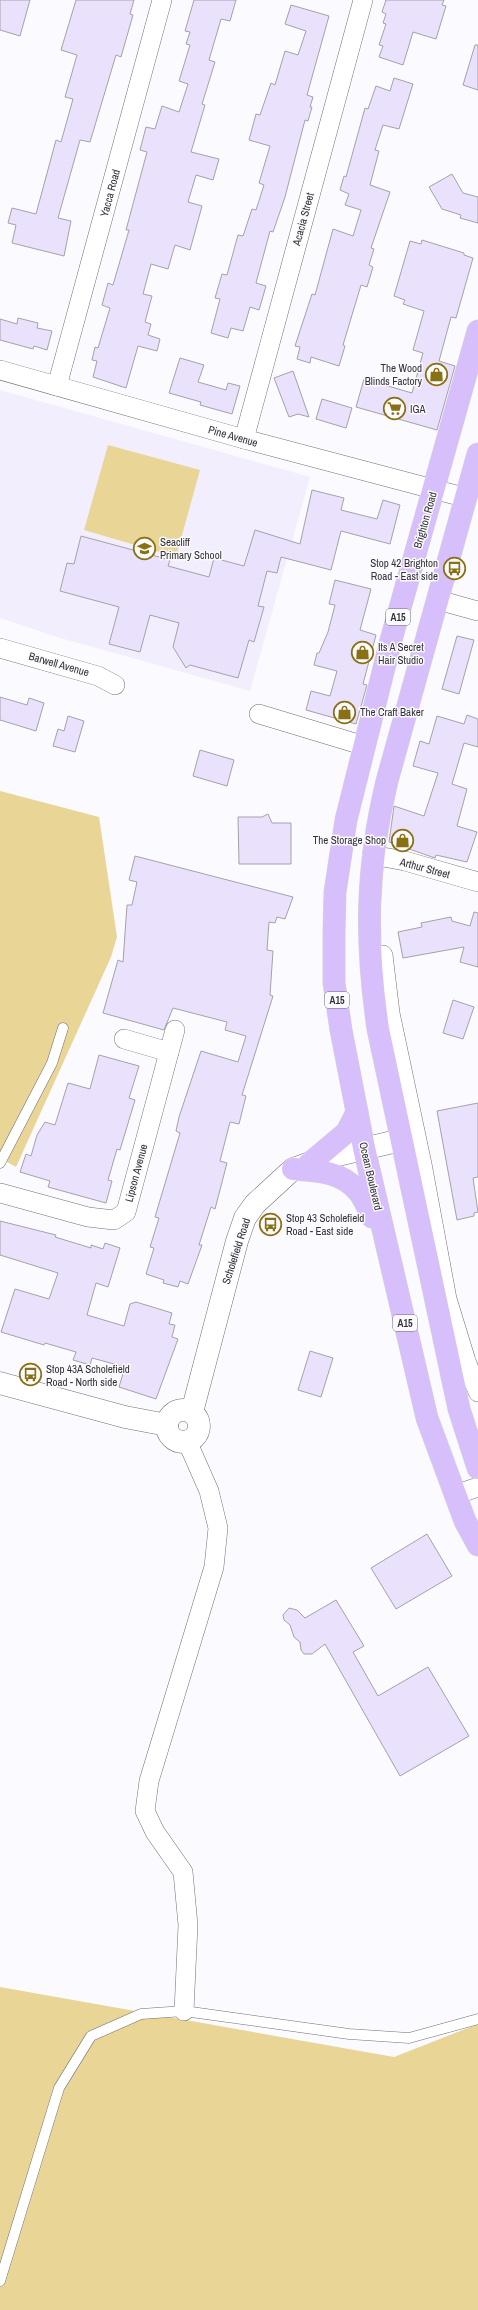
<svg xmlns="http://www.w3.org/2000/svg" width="478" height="2310" font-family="'Archivo Narrow',sans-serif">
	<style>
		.built { fill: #f3eefd }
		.green { fill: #e9d596 }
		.building { fill: #eae1fc; stroke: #a4a2a9 }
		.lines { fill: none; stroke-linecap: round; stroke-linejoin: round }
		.service-casing { stroke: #726f76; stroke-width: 11 }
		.minor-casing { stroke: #726f76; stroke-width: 20 }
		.tertiary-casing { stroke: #726f76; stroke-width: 23 }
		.primary-casing { stroke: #d6d6d6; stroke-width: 23 }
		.service { stroke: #fff; stroke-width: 10 }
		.minor { stroke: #fff; stroke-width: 19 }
		.tertiary { stroke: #fff; stroke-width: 22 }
		.primary { stroke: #d7bffc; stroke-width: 22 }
		.labels { text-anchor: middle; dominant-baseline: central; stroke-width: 3; stroke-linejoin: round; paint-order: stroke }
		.shield { fill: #fbfaff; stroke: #6e6d71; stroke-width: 1 }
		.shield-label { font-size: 10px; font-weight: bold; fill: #323134 }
		.street-label { font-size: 11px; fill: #323134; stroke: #fbfaff }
		.poi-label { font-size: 11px; fill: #323134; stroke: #fbfaff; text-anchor: start }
	</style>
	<rect width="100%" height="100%" fill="#fbfaff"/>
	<polygon class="built" points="0,390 310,477 250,691 57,637 0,618"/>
	<g class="green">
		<polygon points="108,445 200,470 176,557 84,530"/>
		<polygon points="0,791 99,817 117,937 111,957 16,1167 0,1158"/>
		<polygon points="0,1987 394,2057 478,2024 478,2310 0,2310"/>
	</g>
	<g class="building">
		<polygon points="0,0 30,0 20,36 0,30"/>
		<polygon points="76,0 134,0 130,14 133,15 121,57 116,55 90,142 80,140 58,218 71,221 64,256 12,243 16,225 8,223 12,208 36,214 56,140 61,142 73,99 65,97 77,55 61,50"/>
		<polygon points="194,0 236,0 230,21 221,19 209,60 215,62 202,104 205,105 191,152 219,159 213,180 196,175 188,202 202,206 190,250 175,245 168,269 151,264 143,294 152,296 145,322 151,324 148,335 160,339 157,351 138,346 126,388 93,377 97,361 92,360 95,347 98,348 110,308 102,305 108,283 113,285 129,230 126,230 147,152 140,150 146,127 155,129 162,106 179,112 188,84 179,81 190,45 186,44 190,32 185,31"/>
		<polygon points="386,0 444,0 442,5 446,6 436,39 413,32 403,65 379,57 383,46 379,45 386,24 383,23 386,14 382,12"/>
		<polygon points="291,5 329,16 307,95 313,97 310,107 312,107 308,121 305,120 285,197 273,232 270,231 256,283 266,286 259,310 250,307 243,331 231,328 228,338 211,333 220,299 215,298 222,274 227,275 238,235 243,236 252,209 256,210 264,185 259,183 270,146 249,140 256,114 260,115 271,83 275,85 285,51 298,55 306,31 285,24"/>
		<polygon points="475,45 478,45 478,90 463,85"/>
		<polygon points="394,78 413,84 399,129 383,125 375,150 379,151 370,185 390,192 371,248 374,249 369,265 373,267 367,287 361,285 343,345 345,346 339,366 311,357 310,363 297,359 300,347 295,346 312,294 315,295 333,229 353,236 361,210 345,205 349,194 340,190 344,176 346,177 365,108 368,109 376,86 390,91"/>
		<polygon points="452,174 463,193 478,197 478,223 460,218 461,215 442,209 429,187"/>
		<polygon points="422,240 464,253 464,255 473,258 456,318 451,317 439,361 455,366 437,430 356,407 364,379 412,393 423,353 413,350 424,311 403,304 405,300 394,296 410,241 421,244"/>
		<polygon points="18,318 38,323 37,328 52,331 47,350 34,346 33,349 0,340 0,319 17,324"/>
		<polygon points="180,358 204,365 198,382 226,390 228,383 240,386 232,414 200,405 201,402 169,393"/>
		<polygon points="293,371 309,417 298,414 289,417 274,378"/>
		<polygon points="322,399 352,408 346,428 316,419"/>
		<polygon points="312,490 344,498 341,510 377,519 383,500 400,505 390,544 341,531 331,570 281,557 277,573 267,571 258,606 264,607 254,642 249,640 238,678 190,665 186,668 173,647 179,623 150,615 140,652 109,644 119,607 60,591 67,563 74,564 81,536 170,560 168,566 209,577 214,558 244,566 255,530 300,544"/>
		<polygon points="335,580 371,589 360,630 376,635 363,684 367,685 356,724 306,710 311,691 330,696 337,671 314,665 317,653 319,653 328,632 335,605 329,604"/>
		<polygon points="457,636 474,640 459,694 442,689"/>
		<polygon points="0,697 27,705 29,698 44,703 36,731 0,720"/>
		<polygon points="467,715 478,719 478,747 464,743 452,784 467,789 457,826 477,832 467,862 436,855 435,858 389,842 394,806 424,816 438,773 413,766 420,741 429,744 437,716 464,724"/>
		<polygon points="68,716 84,721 75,752 53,746 58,729 64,731"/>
		<polygon points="200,750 234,760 227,786 193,776"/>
		<polygon points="268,814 272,823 291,823 291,864 239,864 238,817 262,817"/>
		<polygon points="135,856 293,897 285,919 277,917 275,923 269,922 267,950 273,951 270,995 273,996 242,1095 246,1096 239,1124 230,1122 220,1161 227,1163 215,1209 211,1207 199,1245 202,1245 188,1284 180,1281 178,1287 163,1283 164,1280 146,1274 154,1248 150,1247 159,1218 155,1217 180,1133 176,1131 179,1117 201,1051 238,1062 246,1036 225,1030 227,1022 173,1008 164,1030 103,1013 118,960 123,962 127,905 132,905 137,882 129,880"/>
		<polygon points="474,912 478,913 478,967 460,962 464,947 403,958 398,932 422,927 421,923 451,917 452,921 470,926"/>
		<polygon points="453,1000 474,1007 463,1039 443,1033"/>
		<polygon points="99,1055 139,1066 129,1098 135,1100 120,1150 117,1149 108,1180 112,1181 106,1203 48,1187 50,1181 20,1172 26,1154 31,1156 37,1135 45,1122 55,1125 68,1083 90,1089"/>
		<polygon points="478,1103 478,1177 473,1178 478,1212 474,1213 474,1216 457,1220 437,1111"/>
		<polygon points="0,1221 56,1235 55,1237 91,1248 91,1245 103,1249 105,1243 120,1248 108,1287 96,1283 87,1315 124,1326 130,1304 136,1302 172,1313 169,1324 175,1325 172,1337 178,1339 156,1399 119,1387 125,1367 92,1358 90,1365 73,1360 76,1352 45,1343 44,1345 1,1332 15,1289 49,1299 58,1273 0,1255"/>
		<polygon points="310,1351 333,1358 321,1397 298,1390"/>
		<polygon points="427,1534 452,1576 396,1609 371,1568"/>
		<polygon points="336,1600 364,1646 353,1652 378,1696 428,1667 469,1736 400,1776 325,1644 312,1654 304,1654 301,1650 300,1642 294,1637 290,1625 284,1620 283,1615 289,1608 297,1610 305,1618"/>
	</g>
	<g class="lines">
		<defs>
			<g id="service">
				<polyline points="0,1163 52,1063 63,1028"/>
				<polyline points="0,2281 59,2088 91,2036 141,2014 184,2011 349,2034 409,2038 478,2019"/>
			</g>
			<g id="minor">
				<polyline points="0,370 244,439 467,498"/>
				<polyline points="57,386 162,0"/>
				<polyline points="244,439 363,0"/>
				<polyline points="438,600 478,611"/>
				<polyline points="0,648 98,676 115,685"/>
				<polyline points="259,714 365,746"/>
				<polyline points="372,855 405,861 478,882"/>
				<polyline points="383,955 390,1013 422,1164 447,1299 466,1361 478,1392"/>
				<polyline points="124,1039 169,1052"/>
				<polyline points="0,1193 88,1217 114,1220 126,1212 175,1030"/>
				<polyline points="455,1495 478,1487"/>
				<polyline points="184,2011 188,1925 183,1872 155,1832 145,1811 149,1781 214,1567 218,1528 209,1491 187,1441"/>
			</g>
			<g id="tertiary">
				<polyline points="0,1383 125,1417 167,1425"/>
				<circle cx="183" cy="1426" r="16"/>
				<polyline points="192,1412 237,1241 245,1218 255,1204 293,1169 321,1159 401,1140"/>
			</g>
			<g id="primary">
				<polyline points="478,331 391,640 346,820 335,892 334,933 334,983 341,1030 364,1148 427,1418 465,1521 478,1545"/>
				<path d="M 478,454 L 387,781 C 366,868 365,940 378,1029 L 459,1409 L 478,1468"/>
				<polyline points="309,1164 347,1132 357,1112"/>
				<path d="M 293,1169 C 317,1171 340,1171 357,1190 C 364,1197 368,1209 372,1217"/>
			</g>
		</defs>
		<use href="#service" class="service-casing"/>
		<use href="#minor" class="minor-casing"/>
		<use href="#tertiary" class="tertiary-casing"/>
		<use href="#primary" class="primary-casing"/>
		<use href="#service" class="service"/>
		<use href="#minor" class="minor"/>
		<use href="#tertiary" class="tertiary"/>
		<use href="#primary" class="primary"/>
	</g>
	<defs>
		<symbol id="shop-ring" viewBox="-11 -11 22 22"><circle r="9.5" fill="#fbfaff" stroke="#897113" stroke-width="1.5"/><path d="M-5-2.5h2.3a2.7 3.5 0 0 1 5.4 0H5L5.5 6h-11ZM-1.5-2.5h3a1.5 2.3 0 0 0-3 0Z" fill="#897113"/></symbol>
		<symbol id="supermarket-ring" viewBox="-11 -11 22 22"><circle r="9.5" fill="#fbfaff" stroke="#897113" stroke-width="1.5"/><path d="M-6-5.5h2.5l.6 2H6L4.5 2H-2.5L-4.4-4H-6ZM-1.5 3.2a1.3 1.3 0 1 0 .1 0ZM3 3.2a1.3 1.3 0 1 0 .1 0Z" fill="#897113"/></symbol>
		<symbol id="school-ring" viewBox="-11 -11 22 22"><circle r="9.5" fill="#fbfaff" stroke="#897113" stroke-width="1.5"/><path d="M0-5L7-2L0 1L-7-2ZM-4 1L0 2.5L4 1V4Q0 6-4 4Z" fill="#897113"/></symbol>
		<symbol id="bus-ring" viewBox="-11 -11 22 22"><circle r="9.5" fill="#fbfaff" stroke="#897113" stroke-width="1.5"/><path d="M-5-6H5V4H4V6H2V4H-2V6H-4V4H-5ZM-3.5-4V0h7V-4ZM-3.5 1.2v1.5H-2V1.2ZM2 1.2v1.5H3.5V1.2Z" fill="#897113"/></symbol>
	</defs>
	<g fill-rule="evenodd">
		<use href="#shop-ring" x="424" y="362" width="25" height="25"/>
		<use href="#supermarket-ring" x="382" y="396" width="25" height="25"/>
		<use href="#school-ring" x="132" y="536" width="25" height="25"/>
		<use href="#bus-ring" x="442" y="556" width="25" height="25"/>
		<use href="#shop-ring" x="350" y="640" width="25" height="25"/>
		<use href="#shop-ring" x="332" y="700" width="25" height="25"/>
		<use href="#shop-ring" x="390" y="828" width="25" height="25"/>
		<use href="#bus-ring" x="258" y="1212" width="25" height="25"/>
		<use href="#bus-ring" x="18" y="1362" width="25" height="25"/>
	</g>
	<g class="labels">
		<g class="shield">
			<rect x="386" y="609" width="24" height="16" rx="3"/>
			<rect x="325" y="992" width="24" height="16" rx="3"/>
			<rect x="393" y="1315" width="24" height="16" rx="3"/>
		</g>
		<g class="shield-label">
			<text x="398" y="617">A15</text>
			<text x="337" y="1000">A15</text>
			<text x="405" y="1323">A15</text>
		</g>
		<g class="street-label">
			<text transform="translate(110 193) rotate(-75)">Yacca Road</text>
			<text transform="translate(303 219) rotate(-75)">Acacia Street</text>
			<text transform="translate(233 436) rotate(16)">Pine Avenue</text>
			<text transform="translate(425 520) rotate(-74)">Brighton Road</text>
			<text transform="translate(59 664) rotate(16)">Barwell Avenue</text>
			<text transform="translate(425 868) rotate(15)">Arthur Street</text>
			<text transform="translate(136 1173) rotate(-75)">Lipson Avenue</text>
			<text transform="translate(371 1176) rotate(77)">Ocean Boulevard</text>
			<text transform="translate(236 1251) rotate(-72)">Scholefield Road</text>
		</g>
		<g class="poi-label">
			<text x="422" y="368" text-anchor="end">The Wood<tspan x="422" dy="13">Blinds Factory</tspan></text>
			<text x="410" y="409">IGA</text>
			<text x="160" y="542">Seacliff<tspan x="160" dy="13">Primary School</tspan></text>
			<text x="438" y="563" text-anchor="end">Stop 42 Brighton<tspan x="438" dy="13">Road - East side</tspan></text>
			<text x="378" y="647">Its A Secret<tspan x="378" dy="13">Hair Studio</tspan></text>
			<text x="360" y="712">The Craft Baker</text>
			<text x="386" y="840" text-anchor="end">The Storage Shop</text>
			<text x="286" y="1218">Stop 43 Scholefield<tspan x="286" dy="13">Road - East side</tspan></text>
			<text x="46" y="1369">Stop 43A Scholefield<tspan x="46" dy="13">Road - North side</tspan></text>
		</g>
	</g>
</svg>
